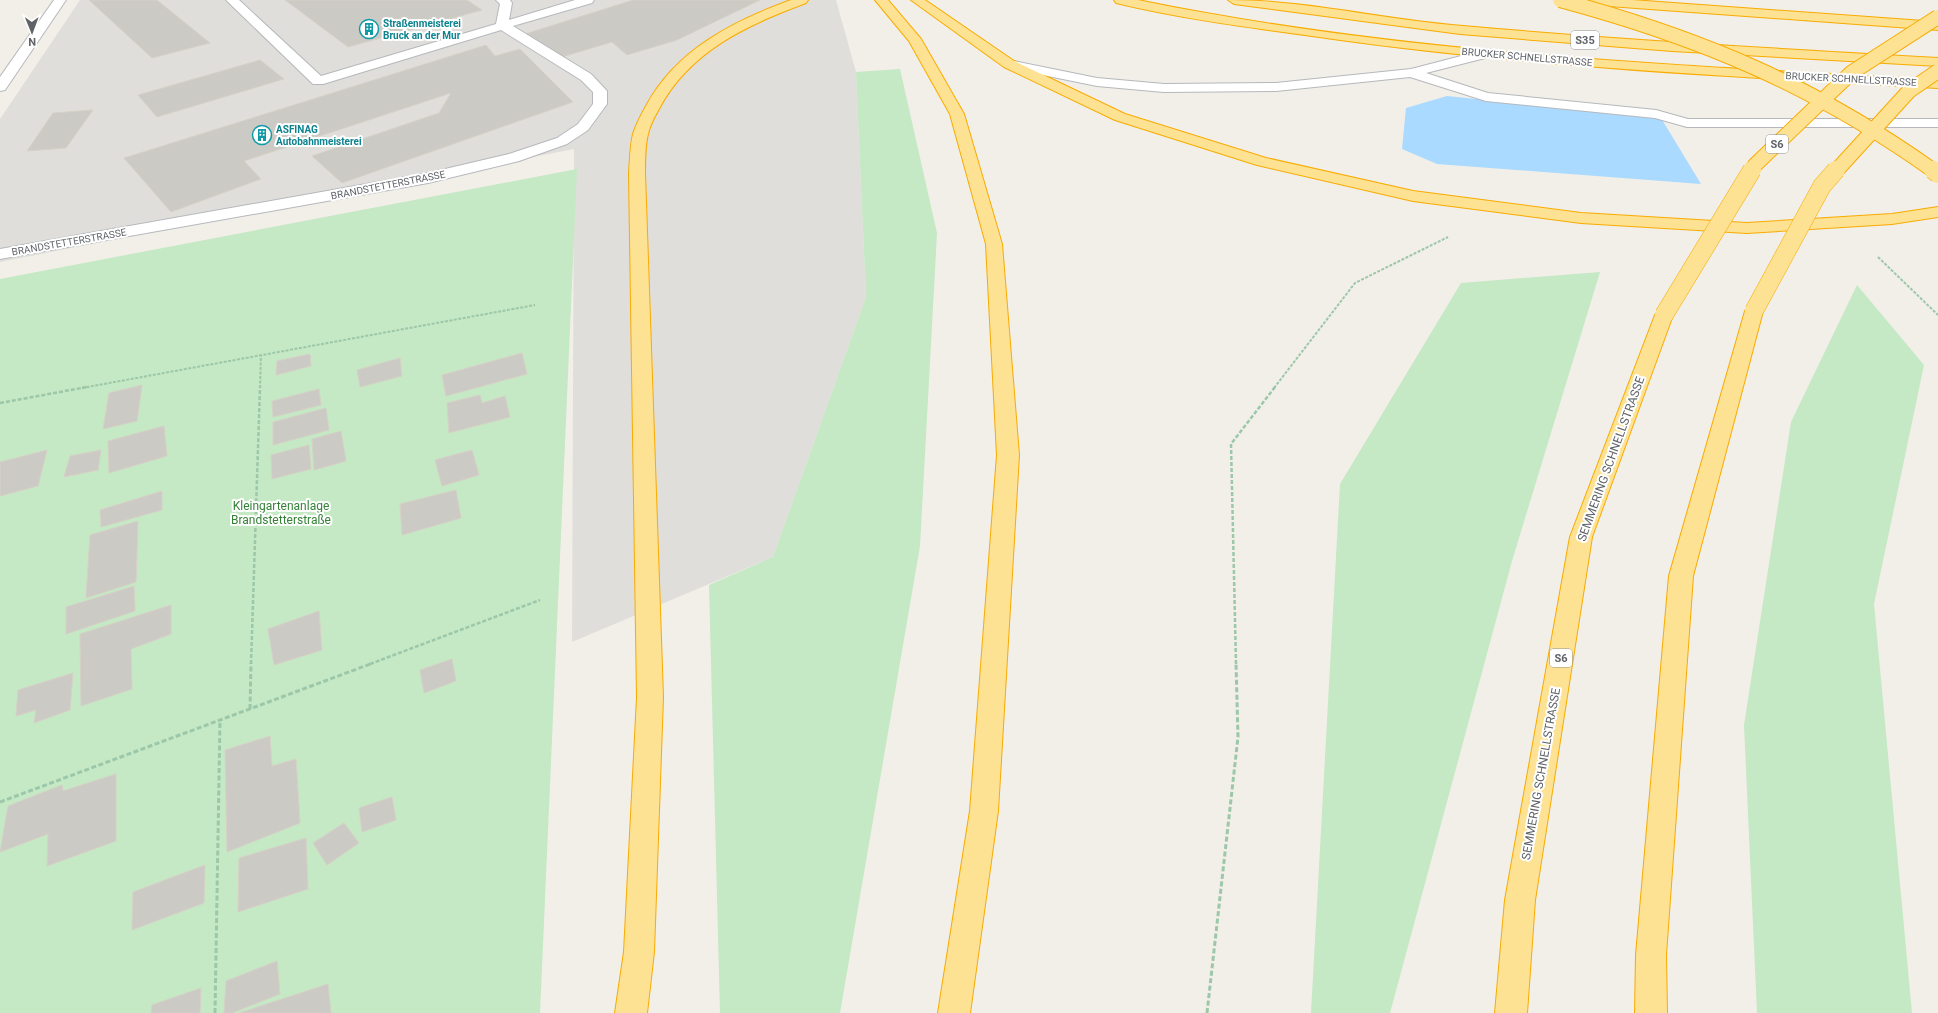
<svg xmlns="http://www.w3.org/2000/svg" width="1938" height="1013" font-family="Roboto,sans-serif">
	<style>
		.industrial { fill: #e0deda }
		.green { fill: #c5e8c5 }
		.water { fill: #aadaff }
		.building { fill: #cccac5; stroke: #d6d1c6 }
		.lines { fill: none; stroke-linecap: round; stroke-linejoin: round }
		.service-casing { stroke: #b5b8bc; stroke-width: 2 }
		.minor-casing { stroke: #b5b8bc; stroke-width: 2 }
		.motorway-casing { stroke: #f9ab00; stroke-width: 2 }
		.path-far2 { stroke: #9cc7a9; stroke-width: 2; stroke-dasharray: 3 1.5; stroke-linecap: butt }
		.path-far1 { stroke: #9cc7a9; stroke-width: 2.5; stroke-dasharray: 4 2; stroke-linecap: butt }
		.path { stroke: #9cc7a9; stroke-width: 3; stroke-dasharray: 5 2.5; stroke-linecap: butt }
		.service { fill: #fff; fill-rule: evenodd }
		.minor { fill: #fff; fill-rule: evenodd }
		.motorway { fill: #fde293; fill-rule: evenodd }
		.motorway-bridge-far1-casing { stroke: #f9ab00; stroke-width: 16; stroke-linecap: butt }
		.motorway-bridge-casing { stroke: #f9ab00; stroke-width: 19; stroke-linecap: butt }
		.motorway-bridge-far1 { stroke: #fde293; stroke-width: 14 }
		.motorway-bridge { stroke: #fde293; stroke-width: 18 }
		.labels { text-anchor: middle; dominant-baseline: central; stroke-width: 4; stroke-linejoin: round; paint-order: stroke }
		.far-culture-label { font-size: 10px; font-weight: bold; fill: #0d838f; stroke: #fff; text-anchor: start }
		.far-street-label { font-size: 10px; fill: #5f6368; stroke: #fff }
		.shield { fill: #fff; stroke: #8f9295; stroke-width: 1 }
		.shield-label { font-size: 11px; font-weight: bold; fill: #5f6368 }
		.street-label { font-size: 12px; fill: #5f6368; stroke: #fff }
		.park-label { font-size: 12px; fill: #348238; stroke: #fff }
	</style>
	<rect width="100%" height="100%" fill="#f1efe8"/>
	<polygon class="industrial" points="80,0 836,0 856,72 866,297 773,557 572,642 574,149 0,262 0,119"/>
	<g class="green">
		<polygon points="900,69 937,233 920,546 840,1013 720,1013 709,585 773,557 866,297 856,72"/>
		<polygon points="577,169 540,1013 0,1013 0,279"/>
		<polygon points="1600,272 1512,561 1390,1013 1311,1013 1340,484 1461,283"/>
		<polygon points="1857,285 1924,365 1874,604 1912,1013 1757,1013 1744,725 1791,422"/>
	</g>
	<polygon class="water" points="1447,96 1661,118 1701,184 1437,164 1402,149 1406,108"/>
	<g class="building">
		<polygon points="89,0 157,0 210,43 152,58"/>
		<polygon points="285,0 467,0 482,10 348,47"/>
		<polygon points="633,0 760,0 677,40 627,55 612,42 562,57 525,34"/>
		<polygon points="486,45 495,56 520,49 573,102 342,183 312,156 439,113 451,93 244,161 261,179 171,212 124,158"/>
		<polygon points="260,60 284,79 157,117 138,95"/>
		<polygon points="93,110 66,148 27,151 53,113"/>
		<polygon points="522,353 527,374 446,396 442,375"/>
		<polygon points="310,354 311,366 276,375 277,361"/>
		<polygon points="400,358 402,376 360,387 357,370"/>
		<polygon points="142,385 137,421 103,429 109,393"/>
		<polygon points="319,389 321,405 273,417 272,401"/>
		<polygon points="480,395 482,403 505,396 510,417 449,433 447,403"/>
		<polygon points="326,408 329,430 273,445 273,422"/>
		<polygon points="164,426 167,456 109,473 108,441"/>
		<polygon points="341,431 346,461 314,470 312,439"/>
		<polygon points="309,445 311,469 272,479 271,455"/>
		<polygon points="47,450 38,486 0,496 0,462"/>
		<polygon points="101,450 98,470 64,477 70,456"/>
		<polygon points="472,450 479,475 442,486 435,460"/>
		<polygon points="456,490 461,518 402,535 400,504"/>
		<polygon points="162,491 162,510 101,527 100,510"/>
		<polygon points="138,521 136,582 86,598 90,535"/>
		<polygon points="134,586 135,611 66,634 66,607"/>
		<polygon points="171,605 171,634 131,649 132,689 81,706 80,634"/>
		<polygon points="319,611 322,650 274,665 268,629"/>
		<polygon points="452,659 456,681 424,693 420,670"/>
		<polygon points="73,673 70,710 34,723 36,710 16,716 18,690"/>
		<polygon points="270,736 272,766 296,759 300,823 227,852 225,750"/>
		<polygon points="116,774 116,841 47,866 48,834 0,852 8,806 62,785 63,791"/>
		<polygon points="392,797 396,820 362,832 359,808"/>
		<polygon points="344,823 359,843 327,865 313,843"/>
		<polygon points="306,838 308,889 238,912 239,858"/>
		<polygon points="205,865 204,903 132,930 133,892"/>
		<polygon points="277,961 280,994 232,1013 224,1013 226,981"/>
		<polygon points="328,984 331,1013 239,1013"/>
		<polygon points="201,988 200,1013 151,1013 152,1005"/>
	</g>
	<g class="lines">
		<defs>
			<g id="service">
				<polygon points="226,0 239,0 321,76 496,24 500,4 496,0 510,0 512,3 509,20 575,0 594,0 592,3 513,26 591,74 607,91 607,104 588,130 567,144 519,161 428,183 0,259 0,249 428,173 509,154 557,138 578,124 593,104 593,92 581,80 501,30 323,84 313,84"/>
				<polygon points="1488,49 1493,50 1495,53 1493,56 1426,73 1488,93 1656,110 1688,119 1938,119 1938,127 1687,127 1655,118 1486,101 1410,77 1276,91 1164,92 1097,86 1009,68 1004,67 1002,64 1004,61 1009,60 1097,78 1164,84 1276,83 1411,69"/>
			</g>
			<polygon id="minor" points="54,0 66,0 5,90 0,91 0,77"/>
			<g id="motorway">
				<path d="M 791,0 L 808,0 L 806,3 C 749,24 689,51 659,109 C 655,116 650,125 648,134 C 645,146 645,160 645,173 L 663,697 L 654,952 L 647,1013 L 615,1013 L 624,952 L 637,697 L 629,173 C 630,160 630,146 633,134 C 636,124 641,115 646,106 C 676,50 733,21 791,0 Z"/>
				<polygon points="875,0 888,0 921,39 964,114 1002,244 1019,455 998,811 970,1013 938,1013 970,811 997,455 986,244 950,114 909,41"/>
				<polygon points="911,0 925,0 1014,61 1125,114 1266,158 1413,191 1581,213 1747,223 1892,214 1938,207 1938,217 1892,224 1747,233 1581,223 1413,201 1257,165 1115,120 1004,67"/>
				<path d="M 1114,0 L 1138,0 C 1400,54 1671,65 1938,80 L 1938,88 C 1736,77 1534,67 1333,39 C 1261,29 1187,20 1116,3 Z"/>
				<path d="M 1228,0 C 1307,0 1384,20 1463,26 C 1621,40 1779,49 1938,58 L 1938,66 L 1672,51 L 1460,34 L 1234,4 Z"/>
				<polygon points="1575,0 1632,0 1938,22 1938,30 1581,4"/>
				<polygon points="1754,306 1760,307 1763,311 1693,576 1666,955 1667,1013 1635,1013 1636,955 1669,576 1745,311 1748,307"/>
				<polygon points="1664,310 1670,311 1673,315 1592,537 1535,900 1527,1013 1495,1013 1505,900 1570,537 1655,315 1658,311"/>
			</g>
		</defs>
		<use href="#service" class="service-casing"/>
		<use href="#minor" class="minor-casing"/>
		<use href="#motorway" class="motorway-casing"/>
		<g class="path-far2">
			<polyline points="1878,257 1938,315"/>
			<polyline points="82,388 535,305"/>
			<polyline points="260,388 261,355"/>
			<polyline points="1274,388 1355,283 1448,237"/>
		</g>
		<g class="path-far1">
			<polyline points="0,403 87,387"/>
			<polyline points="251,664 260,387"/>
			<polyline points="370,664 540,600"/>
			<polyline points="1236,664 1231,444 1275,387"/>
		</g>
		<g class="path">
			<polyline points="250,709 251,663"/>
			<polyline points="0,802 373,663"/>
			<polyline points="215,1013 220,720"/>
			<polyline points="1207,1013 1238,737 1236,663"/>
		</g>
		<use href="#service" class="service"/>
		<use href="#minor" class="minor"/>
		<use href="#motorway" class="motorway"/>
		<defs>
			<g id="motorway-bridge-far1">
				<path d="M 1560,0 C 1701,38 1815,86 1934,171"/>
				<polyline points="1751,171 1755,165 1851,73 1938,17"/>
				<polyline points="1836,171 1909,91 1938,71"/>
			</g>
			<g id="motorway-bridge">
				<polyline points="1933,170 1938,174"/>
				<polyline points="1754,311 1822,186 1836,170"/>
				<polyline points="1664,315 1752,170"/>
			</g>
		</defs>
		<use href="#motorway-bridge-far1" class="motorway-bridge-far1-casing"/>
		<use href="#motorway-bridge" class="motorway-bridge-casing"/>
		<use href="#motorway-bridge-far1" class="motorway-bridge-far1"/>
		<use href="#motorway-bridge" class="motorway-bridge"/>
	</g>
	<defs>
		<symbol id="building-ring" viewBox="-11 -11 22 22"><circle r="9.5" fill="#fff" stroke="#0f9aa8" stroke-width="1.5"/><path d="M-4-6H4V6H1V3H-1V6H-4ZM-2.5-4.3h1.7v1.8h-1.7ZM.8-4.3h1.7v1.8H.8ZM-2.5-1h1.7V.8h-1.7ZM.8-1h1.7V.8H.8Z" fill="#0f9aa8"/></symbol>
	</defs>
	<g fill-rule="evenodd">
		<use href="#building-ring" x="358" y="18" width="22" height="22"/>
		<use href="#building-ring" x="251" y="124" width="22" height="22"/>
	</g>
	<g class="labels">
		<g class="far-culture-label">
			<text x="383" y="23">Straßenmeisterei<tspan x="383" dy="12">Bruck an der Mur</tspan></text>
			<text x="276" y="129">ASFINAG<tspan x="276" dy="12">Autobahnmeisterei</tspan></text>
		</g>
		<g class="far-street-label">
			<text transform="translate(1527 57) rotate(5)">BRUCKER SCHNELLSTRASSE</text>
			<text transform="translate(1851 79) rotate(3)">BRUCKER SCHNELLSTRASSE</text>
			<text transform="translate(388 185) rotate(-11)">BRANDSTETTERSTRASSE</text>
			<text transform="translate(69 242) rotate(-10)">BRANDSTETTERSTRASSE</text>
		</g>
		<g class="shield">
			<rect x="1571" y="31" width="28" height="18" rx="3"/>
			<rect x="1766" y="135" width="22" height="18" rx="3"/>
			<rect x="1550" y="649" width="22" height="18" rx="3"/>
		</g>
		<g class="shield-label">
			<text x="1585" y="40">S35</text>
			<text x="1777" y="144">S6</text>
			<text x="1561" y="658">S6</text>
		</g>
		<g class="street-label">
			<text transform="translate(1611 459) rotate(-70)">SEMMERING SCHNELLSTRASSE</text>
			<text transform="translate(1541 774) rotate(-80)">SEMMERING SCHNELLSTRASSE</text>
		</g>
		<g class="park-label">
			<text x="281" y="506">Kleingartenanlage<tspan x="281" dy="14">Brandstetterstraße</tspan></text>
		</g>
	</g>
	<g transform="translate(32 32) rotate(179)" stroke="#ffffff" stroke-width="3" paint-order="stroke">
	<path d="M0-3L7 15L0 10L-7 15Z" fill="#5f6368"/>
	<text y="-6" font-size="11" font-weight="bold" text-anchor="middle" fill="#5f6368">N</text>
	</g>
</svg>
